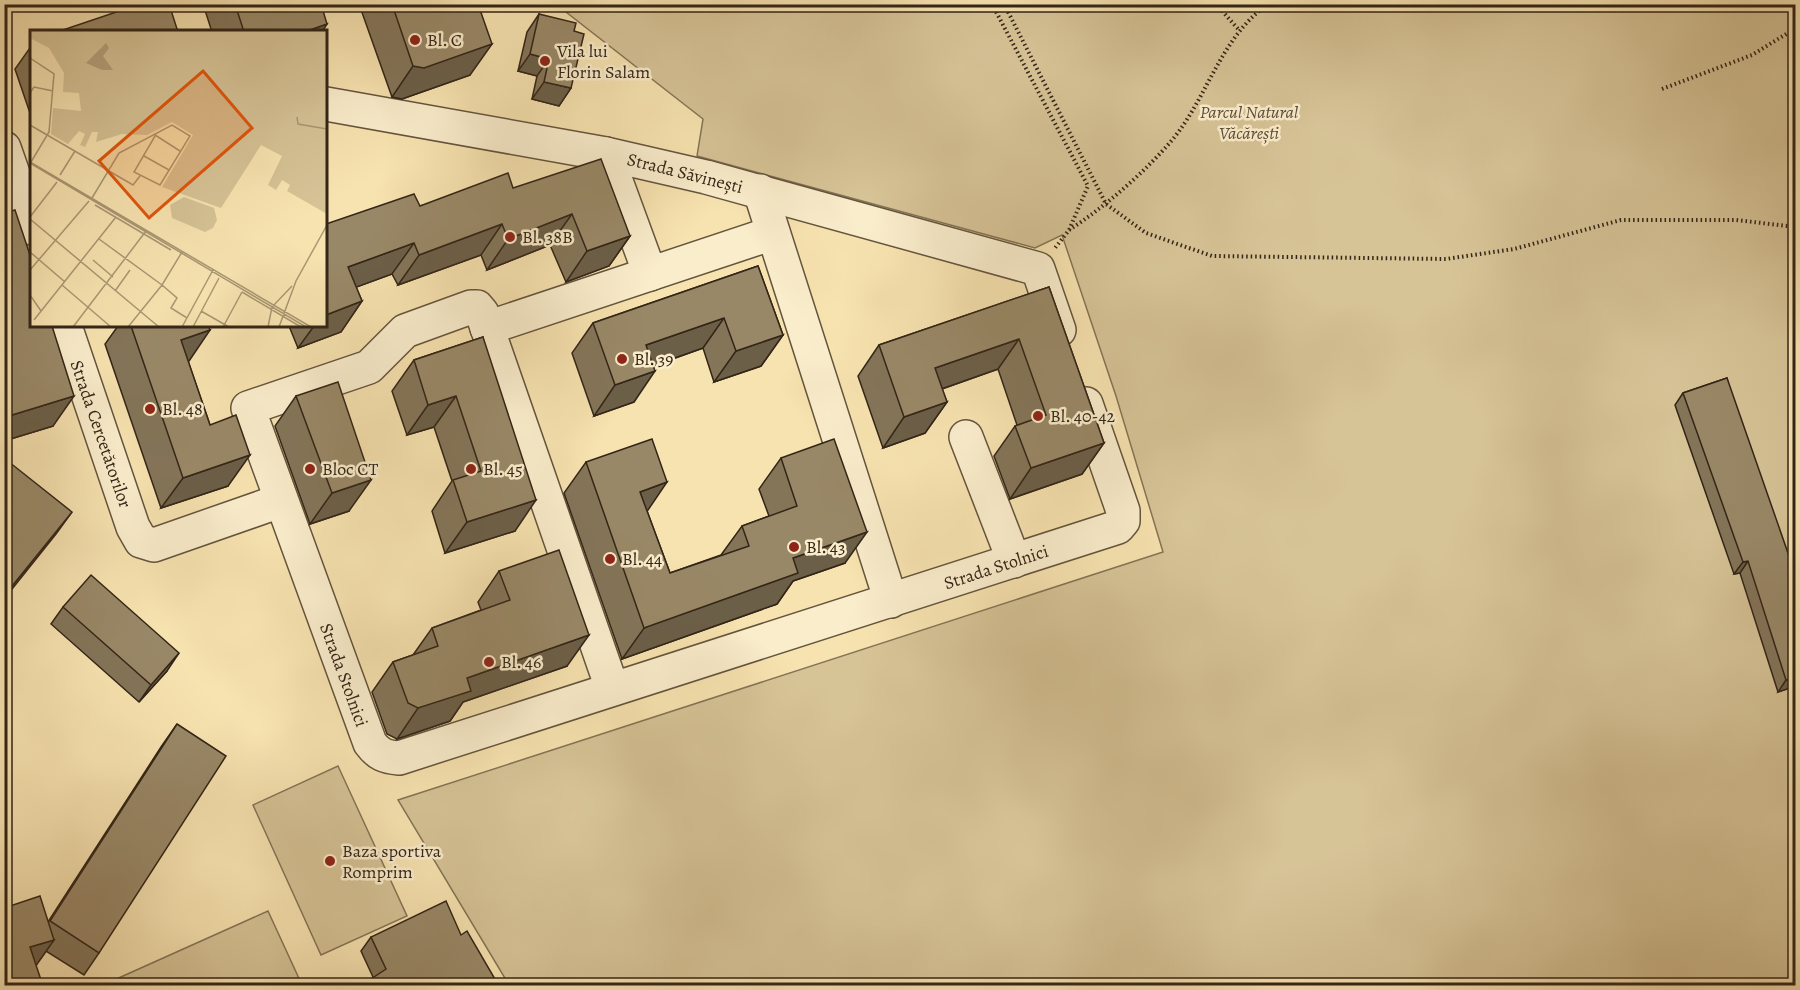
<svg xmlns="http://www.w3.org/2000/svg" width="1800" height="990" font-family="Alegreya,serif">
	<style>
		.green { fill: #d6c396; stroke: #847456; stroke-width: 1.5 }
		.lines { fill: none; stroke-linecap: round; stroke-linejoin: round }
		.minor-casing { stroke: #64543d; stroke-width: 36 }
		.path { stroke: #332517; stroke-width: 4; stroke-dasharray: 1.5 3; stroke-linecap: butt }
		.minor { stroke: #faedcc; stroke-width: 33 }
		.wall { fill: #847559; stroke: #332517; stroke-width: 1.5 }
		.shaded-wall { fill: #6b5f48; stroke: #332517; stroke-width: 1.5 }
		.building { fill: #998867; stroke: #332517; stroke-width: 1.5 }
		.poi-dot { fill: #8f2418; stroke: #faedcc; stroke-width: 2 }
		.labels { text-anchor: middle; dominant-baseline: central; stroke-width: 5; stroke-linejoin: round; paint-order: stroke }
		.poi-label { font-size: 18px; fill: #332517; stroke: #faedcc; text-anchor: start }
		.park-label { font-size: 18px; font-style: italic; fill: #5c4c37; stroke: #faedcc }
		.street-label { font-size: 18px; fill: #332517; stroke: #faedcc }
		.inset-road { fill: none; stroke: #a99773; stroke-width: 1.5 }
		.view { fill: #df560d; fill-opacity: 0.15; stroke: #df560d; stroke-width: 3 }
		.inset-edge { fill: none; stroke: #332517; stroke-width: 3 }
	</style>
	<rect width="100%" height="100%" fill="#f7e3b0"/>
	<filter id="stains"><feTurbulence type="fractalNoise" baseFrequency=".00333" numOctaves="4"/><feColorMatrix values="0 0 0 0 .2 0 0 0 0 .09 0 0 0 0 .02 0 0 0 .5 -.17"/></filter>
	<radialGradient id="worn" r=".72"><stop offset=".6" stop-color="#630" stop-opacity="0"/><stop offset="1" stop-color="#630" stop-opacity=".3"/></radialGradient>
	<g class="green">
		<polygon points="557,5 1795,5 1795,985 509,985 398,800 1163,552 1116,396 1062,235 1035,248 697,156 703,119"/>
		<polygon points="338,766 407,916 321,955 253,805"/>
		<polygon points="268,911 302,985 103,985"/>
	</g>
	<g class="lines">
		<defs>
			<g id="minor">
				<polyline points="326,104 606,154 706,177 1038,269 1059,330"/>
				<polyline points="4,148 32,228"/>
				<polyline points="606,154 650,274"/>
				<polyline points="760,191 891,601"/>
				<polyline points="65,326 133,527 141,541 154,545 280,501"/>
				<polyline points="487,328 773,233"/>
				<polyline points="966,437 1014,561"/>
				<path d="M 612,688 L 482,313 L 477,307 L 471,307 L 405,331 L 369,367 L 248,408 L 370,743 C 378,754 385,757 399,758 L 1118,527 L 1123,521 L 1123,511 L 1086,404"/>
			</g>
		</defs>
		<use href="#minor" class="minor-casing"/>
		<g class="path">
			<polyline points="992,4 1088,186 1069,230 1055,248"/>
			<polyline points="1004,4 1106,204 1146,233 1212,256 1446,259 1514,249 1621,220 1736,220 1796,227"/>
			<polyline points="1216,4 1239,30"/>
			<polyline points="1641,4 1681,9 1793,4"/>
			<polyline points="1662,89 1752,55 1796,28"/>
			<path d="M 1069,230 C 1105,207 1146,171 1173,139 C 1208,96 1221,37 1268,4"/>
		</g>
		<use href="#minor" class="minor"/>
	</g>
	<g class="wall">
		<polygon points="203,4 321,4 322,32 212,32"/>
		<polygon points="359,4 478,4 470,75 402,99 392,97"/>
		<polygon points="539,14 574,31 571,88 559,106 532,99 537,76 518,71 527,32"/>
		<polygon points="32,45 32,119 15,69"/>
		<polygon points="513,188 630,236 609,266 566,282 550,245 487,270 481,255 398,285 392,274 356,287 362,301 341,332 298,348 289,326 326,326 420,206"/>
		<polygon points="4,213 53,426 4,441"/>
		<polygon points="758,266 783,335 761,366 714,382 703,348 653,366 634,402 594,416 572,353 593,323"/>
		<polygon points="1049,287 1104,443 1082,474 1010,499 994,456 1015,426 1017,425 998,369 942,389 947,402 925,433 883,448 858,376 879,345"/>
		<polygon points="118,326 208,326 188,361 210,425 228,486 161,508 105,344"/>
		<polygon points="483,337 515,531 445,553 432,511 452,481 434,427 407,435 392,391 414,360"/>
		<polygon points="1727,378 1796,686 1778,692 1740,573 1734,574 1675,405 1683,393"/>
		<polygon points="296,396 349,511 310,524 275,426"/>
		<polygon points="781,458 845,563 793,581 777,604 622,659 564,493 586,462 647,511 670,573 721,555 742,526 769,516 759,489"/>
		<polygon points="499,571 567,666 463,702 450,721 397,739 387,734 372,692 393,662 413,655 432,628 481,610 478,602"/>
		<polygon points="63,607 167,671 139,702 51,624"/>
		<polygon points="177,724 99,953 84,975 46,951 36,965 4,986 48,922 161,747"/>
		<polygon points="461,935 499,986 365,986 368,981 373,977 361,951 371,937"/>
	</g>
	<g class="shaded-wall">
		<polygon points="327,24 322,32 304,32"/>
		<polygon points="492,44 470,75 402,99 392,97 413,66"/>
		<polygon points="530,54 549,59 537,76 518,71"/>
		<polygon points="544,82 571,88 559,106 532,99"/>
		<polygon points="572,214 550,245 487,270 508,239"/>
		<polygon points="502,224 481,255 398,285 419,255"/>
		<polygon points="630,236 609,266 566,282 587,251"/>
		<polygon points="414,243 392,274 327,298 348,267"/>
		<polygon points="362,301 341,332 298,348 314,326 326,326 326,315"/>
		<polygon points="724,318 703,348 624,376 646,345"/>
		<polygon points="210,330 189,361 159,371 181,340"/>
		<polygon points="783,335 761,366 714,382 736,351"/>
		<polygon points="1019,339 998,369 913,399 935,368"/>
		<polygon points="655,371 634,402 594,416 615,385"/>
		<polygon points="74,396 53,426 4,441 4,426 12,415"/>
		<polygon points="456,396 434,427 407,435 428,405"/>
		<polygon points="947,402 925,433 883,448 904,417"/>
		<polygon points="1104,443 1082,474 1010,499 1031,468"/>
		<polygon points="250,455 228,486 161,508 183,478"/>
		<polygon points="371,480 349,511 310,524 332,493"/>
		<polygon points="667,482 646,513 640,492"/>
		<polygon points="536,500 515,531 445,553 467,522"/>
		<polygon points="72,512 56,534 4,599 4,596"/>
		<polygon points="867,532 845,563 793,581 777,604 622,659 644,628 793,558"/>
		<polygon points="1748,561 1740,573 1734,574 1743,562"/>
		<polygon points="589,635 567,666 463,702 450,721 397,739 418,708 467,678"/>
		<polygon points="179,653 167,671 139,702 151,685"/>
		<polygon points="1796,677 1796,686 1778,692 1786,680"/>
		<polygon points="54,940 23,984 30,947"/>
	</g>
	<g class="building">
		<polygon points="140,4 169,4 178,32 57,32"/>
		<polygon points="235,4 321,4 327,24 304,32 244,32"/>
		<polygon points="392,4 478,4 492,44 424,68 413,66"/>
		<polygon points="539,14 576,23 574,31 584,34 571,88 544,82 549,59 530,54"/>
		<polygon points="601,159 630,236 587,251 572,214 508,239 502,224 419,255 414,243 348,267 362,301 326,315 326,224 414,194 420,206 508,173 513,188"/>
		<polygon points="15,210 32,261 32,326 52,326 74,396 12,415 4,392 4,213"/>
		<polygon points="758,266 783,335 736,351 724,318 646,345 655,371 615,385 593,323"/>
		<polygon points="1049,287 1104,443 1031,468 1015,426 1046,415 1019,339 935,368 947,402 904,417 879,345"/>
		<polygon points="131,326 208,326 210,330 181,340 210,425 236,415 250,455 183,478"/>
		<polygon points="483,337 536,500 467,522 453,480 481,471 456,396 428,405 414,360"/>
		<polygon points="1727,378 1796,576 1796,677 1786,680 1748,561 1743,562 1683,393"/>
		<polygon points="338,382 371,480 332,493 296,396"/>
		<polygon points="652,439 667,482 640,492 670,573 749,546 742,526 797,506 781,458 834,439 867,532 793,558 798,573 644,628 586,462"/>
		<polygon points="4,458 72,512 4,596"/>
		<polygon points="559,550 589,635 467,678 471,691 418,708 408,703 393,662 438,646 432,628 510,600 499,571"/>
		<polygon points="91,575 179,653 151,685 63,607"/>
		<polygon points="177,724 226,756 99,953 50,921"/>
		<polygon points="40,896 54,940 30,947 43,986 4,986 4,908"/>
		<polygon points="446,901 461,935 467,931 499,986 370,986 368,981 386,969 371,937"/>
	</g>
	<g class="poi-dot">
		<circle cx="415" cy="40" r="6"/>
		<circle cx="545" cy="61" r="6"/>
		<circle cx="510" cy="237" r="6"/>
		<circle cx="622" cy="359" r="6"/>
		<circle cx="150" cy="409" r="6"/>
		<circle cx="1038" cy="416" r="6"/>
		<circle cx="310" cy="469" r="6"/>
		<circle cx="471" cy="469" r="6"/>
		<circle cx="794" cy="547" r="6"/>
		<circle cx="610" cy="559" r="6"/>
		<circle cx="489" cy="662" r="6"/>
		<circle cx="330" cy="861" r="6"/>
	</g>
	<g class="labels">
		<g class="poi-label">
			<text x="427" y="40">Bl. C</text>
			<text x="557" y="51">Vila lui<tspan x="557" dy="21">Florin Salam</tspan></text>
			<text x="522" y="237">Bl. 38B</text>
			<text x="634" y="359">Bl. 39</text>
			<text x="162" y="409">Bl. 48</text>
			<text x="1050" y="416">Bl. 40-42</text>
			<text x="322" y="469">Bloc CT</text>
			<text x="483" y="469">Bl. 45</text>
			<text x="806" y="547">Bl. 43</text>
			<text x="622" y="559">Bl. 44</text>
			<text x="501" y="662">Bl. 46</text>
			<text x="342" y="851">Baza sportiva<tspan x="342" dy="21">Romprim</tspan></text>
		</g>
		<g class="park-label">
			<text x="1249" y="112">Parcul Natural<tspan x="1249" dy="21">Văcărești</tspan></text>
		</g>
		<g class="street-label">
			<text transform="translate(685 173) rotate(14)">Strada Săvinești</text>
			<text transform="translate(101 434) rotate(71)">Strada Cercetătorilor</text>
			<text transform="translate(996 567) rotate(-18)">Strada Stolnici</text>
			<text transform="translate(344 675) rotate(70)">Strada Stolnici</text>
		</g>
	</g>
	<g transform="translate(30 30)">
		<rect width="297" height="297" fill="#f7e3b0"/>
		<path d="M 0,0 L 297,0 L 297,184 L 257,161 L 260,155 L 252,150 L 246,160 L 238,155 L 252,126 L 231,115 L 191,178 L 132,157 L 163,105 L 142,92 L 117,105 L 92,104 L 66,112 L 68,102 L 62,102 L 55,117 L 50,115 L 55,104 L 49,101 L 38,114 L 21,104 L 23,78 L 51,81 L 49,63 L 33,62 L 34,43 L 19,18 L 0,8 ZM 154,167 L 184,178 L 187,190 L 183,198 L 175,202 L 142,188 L 140,175 Z" fill="#d6c396"/>
		<path d="M 76,13 L 79,18 L 73,26 L 83,40 L 72,40 L 56,33 Z" fill="#b4a27c"/>
		<path class="inset-road" d="M 0,28 L 24,44 L 19,102 L 1,132M 0,63 L 4,57 L 23,61M 267,87 L 268,94 L 297,99M 0,95 L 103,155 L 110,146M 125,105 L 150,121M 114,126 L 139,140M 0,132 L 281,297M 0,133 L 276,297M 30,145 L 45,121M 62,168 L 89,123 L 142,95 L 160,106 L 130,155 L 104,142 L 125,106M 65,175 L 141,220M 0,187 L 27,152M 0,189 L 129,297M 69,209 L 132,255 L 147,268 L 141,278 L 157,288M 0,222 L 35,252M 63,230 L 83,247M 0,240 L 59,171M 32,255 L 81,297M 85,261 L 100,240M 212,262 L 271,297M 0,265 L 11,281M 171,281 L 199,297M 4,290 L 86,187M 43,297 L 116,201M 98,297 L 132,255 L 152,222M 152,297 L 183,240M 163,297 L 189,248M 193,297 L 212,262M 238,297 L 242,277 L 262,256M 249,297 L 266,251 L 297,195"/>
		<path class="view" d="M 173,41 L 222,98 L 119,188 L 69,131 Z"/>
		<rect width="297" height="297" class="inset-edge"/>
	</g>
	<rect width="1800" height="990" fill="none" stroke="#f7e3b0" stroke-width="24"/>
	<rect x="6" y="6" width="1788" height="978" fill="none" stroke="#332517" stroke-width="3"/>
	<rect x="12" y="12" width="1776" height="966" fill="none" stroke="#332517" stroke-width="1.5"/>
	<rect width="100%" height="100%" filter="url(#stains)"/>
	<rect width="100%" height="100%" fill="url(#worn)"/>
</svg>
